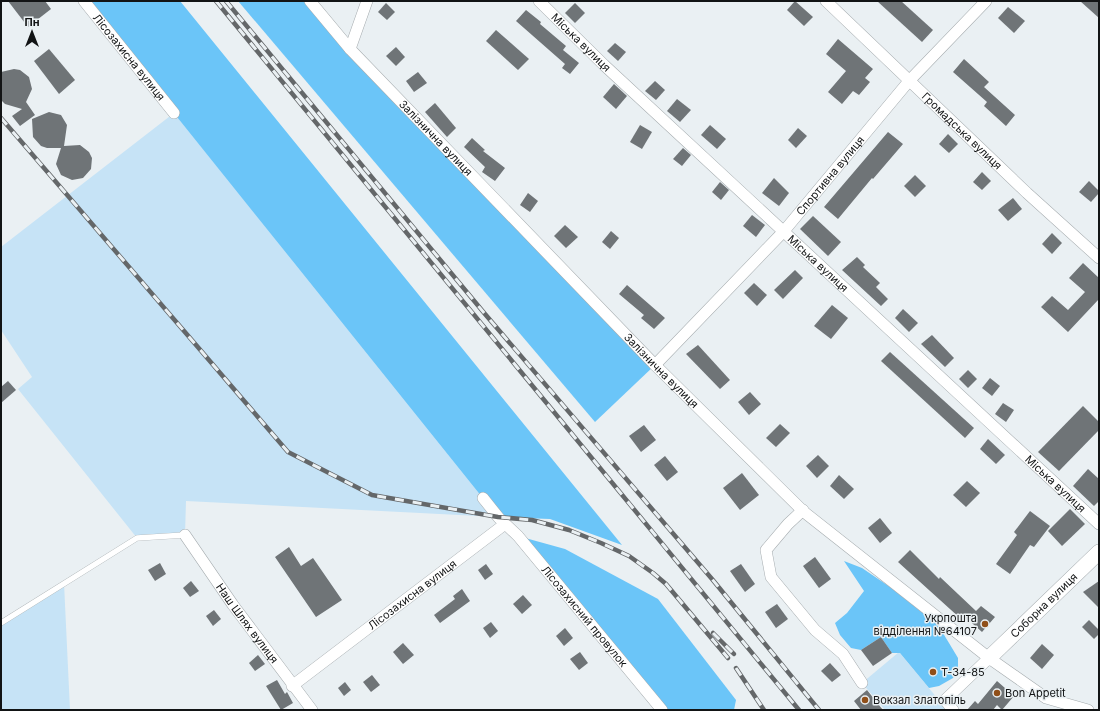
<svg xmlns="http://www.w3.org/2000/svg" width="1100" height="711" font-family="Inter,sans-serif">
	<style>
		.green { fill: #c6e3f6 }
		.forest { fill: #6bc5f8 }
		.building { fill: #6f7477 }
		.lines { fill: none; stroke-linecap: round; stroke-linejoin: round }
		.lane-casing { stroke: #a6acaf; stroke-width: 6 }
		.street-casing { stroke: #a6acaf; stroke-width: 12 }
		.secondary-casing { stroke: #a6acaf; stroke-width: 16 }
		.lane { stroke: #fff; stroke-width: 5.5 }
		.street { stroke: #fff; stroke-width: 11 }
		.secondary { stroke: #fff; stroke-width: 15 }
		.rail-casing { stroke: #646769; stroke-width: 4.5 }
		.rail { stroke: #eaf0f3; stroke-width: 3; stroke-dasharray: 9; stroke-linecap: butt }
		.poi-dot { fill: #904f19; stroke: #eaf0f3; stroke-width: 1.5 }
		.labels { text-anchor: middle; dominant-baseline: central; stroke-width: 3; stroke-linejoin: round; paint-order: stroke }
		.street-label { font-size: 11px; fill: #121415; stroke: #eaf0f3 }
		.poi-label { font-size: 11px; fill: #121415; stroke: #eaf0f3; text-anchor: start }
	</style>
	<rect width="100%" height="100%" fill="#eaf0f3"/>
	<g class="green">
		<polygon points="174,113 498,517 186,501 185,535 137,538 18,389 32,377 1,330 1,247"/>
		<polygon points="64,583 70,710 1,710 1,623"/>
		<polygon points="899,652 947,710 885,710 862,683"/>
	</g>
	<g class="forest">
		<polygon points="84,1 180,1 622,545 550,519 498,517"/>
		<polygon points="238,1 310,1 655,365 595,422"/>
		<polygon points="518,536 565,549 658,599 736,700 734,710 662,710"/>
		<polygon points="844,561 862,568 890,587 938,625 949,643 958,658 958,669 953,678 939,686 929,688 900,653 892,653 881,637 861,650 851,648 840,635 835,623 847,613 864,591"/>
	</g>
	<g class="building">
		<polygon points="8,1 45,1 51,9 28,27"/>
		<polygon points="795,1 813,17 804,26 787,10"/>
		<polygon points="877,1 901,1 933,30 922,42"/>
		<polygon points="1080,1 1099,1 1099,18"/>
		<polygon points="386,3 395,12 387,20 378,12"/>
		<polygon points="575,3 585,13 575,23 565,13"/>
		<polygon points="1008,7 1025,21 1014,33 998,18"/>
		<polygon points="526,10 541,22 540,24 566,46 563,50 579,63 570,74 562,68 565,64 516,21"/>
		<polygon points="496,30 529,59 518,70 486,41"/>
		<polygon points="838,39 873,69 865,78 870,82 859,95 853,91 842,104 828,92 846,71 826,54"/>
		<polygon points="615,43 626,52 618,61 607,51"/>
		<polygon points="396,47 405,57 396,66 386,56"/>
		<polygon points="49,49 75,80 59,94 34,61"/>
		<polygon points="964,59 989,82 984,87 1015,115 1006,126 984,106 987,102 953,72"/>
		<polygon points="14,69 20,70 29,77 32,89 26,102 35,115 20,126 12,116 22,109 5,104 1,100 1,72"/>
		<polygon points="418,72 427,83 414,92 406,81"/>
		<polygon points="655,81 665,90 656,100 645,91"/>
		<polygon points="614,84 627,96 616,109 603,97"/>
		<polygon points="677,99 691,110 680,122 667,111"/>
		<polygon points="435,103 456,128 447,137 425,112"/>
		<polygon points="49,112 61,115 67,125 64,146 80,145 89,152 92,158 91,169 83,178 72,180 61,175 56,164 61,148 47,148 41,146 33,137 32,119"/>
		<polygon points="640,125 652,132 642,149 630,142"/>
		<polygon points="710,125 726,139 717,149 701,135"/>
		<polygon points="798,128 807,136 796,148 788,140"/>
		<polygon points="888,132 903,144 873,179 872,178 838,219 824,207"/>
		<polygon points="948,134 958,144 949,153 939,144"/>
		<polygon points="472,138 485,150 483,151 505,168 495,181 482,172 485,167 464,147"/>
		<polygon points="683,148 691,155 682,166 673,159"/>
		<polygon points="982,172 991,181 982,190 973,182"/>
		<polygon points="915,175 926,186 915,197 904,186"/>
		<polygon points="774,178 789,193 779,206 762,193"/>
		<polygon points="1089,181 1099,191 1099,193 1091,202 1079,192"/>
		<polygon points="720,182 729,190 721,200 712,192"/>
		<polygon points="528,193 538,201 530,212 520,205"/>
		<polygon points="1013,198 1022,209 1008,221 998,210"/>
		<polygon points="752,215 765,225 756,237 743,226"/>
		<polygon points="813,216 841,242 828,256 800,229"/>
		<polygon points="565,225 578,237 566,248 554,236"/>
		<polygon points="611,231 619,238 610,249 602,242"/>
		<polygon points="1052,233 1062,243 1052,254 1042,244"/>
		<polygon points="857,257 865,265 863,267 880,283 876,287 888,299 881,306 842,270"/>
		<polygon points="1083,263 1099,278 1099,299 1068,332 1041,307 1052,296 1068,310 1085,292 1069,278"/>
		<polygon points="795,270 803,278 783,299 774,290"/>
		<polygon points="754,283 767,295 757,306 744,293"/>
		<polygon points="627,285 665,318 654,329 641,318 644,315 619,294"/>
		<polygon points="832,305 848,318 831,339 814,326"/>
		<polygon points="903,309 918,323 909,332 895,318"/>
		<polygon points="932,335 954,358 945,367 921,344"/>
		<polygon points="698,345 730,380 720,389 686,354"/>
		<polygon points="890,352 974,428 965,438 881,361"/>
		<polygon points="968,370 977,379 968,388 959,379"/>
		<polygon points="990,378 1000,386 992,396 982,388"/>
		<polygon points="8,381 16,390 1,403 1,387"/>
		<polygon points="750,392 761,404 749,415 738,402"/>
		<polygon points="1003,403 1014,410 1006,422 995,414"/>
		<polygon points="1083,406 1099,422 1099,430 1059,471 1038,452"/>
		<polygon points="780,424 790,433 776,447 766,438"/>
		<polygon points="644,425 656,440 641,452 629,436"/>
		<polygon points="988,439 1005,455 996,464 980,449"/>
		<polygon points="818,455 829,466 817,478 806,466"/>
		<polygon points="665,456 678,472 667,481 654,465"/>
		<polygon points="1088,469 1099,479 1099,501 1094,506 1073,486"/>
		<polygon points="742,473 759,495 740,510 723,488"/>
		<polygon points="839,475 854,489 844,499 830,486"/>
		<polygon points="967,481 980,493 966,507 953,495"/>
		<polygon points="1070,509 1085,524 1062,546 1048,531"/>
		<polygon points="1030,511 1050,526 1034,547 1030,545 1010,574 996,564 1017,535 1014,532"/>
		<polygon points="880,518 892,533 880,543 868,528"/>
		<polygon points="289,547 301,566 313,558 342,600 316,617 275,557"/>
		<polygon points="910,550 939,579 940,577 976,611 981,606 995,617 982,632 964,616 961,619 898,562"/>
		<polygon points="815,557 831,579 819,588 803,566"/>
		<polygon points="160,563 166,574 155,581 148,570"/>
		<polygon points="486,564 493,574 485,580 478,570"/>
		<polygon points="741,564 755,584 745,592 730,571"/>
		<polygon points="191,581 199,591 190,597 183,588"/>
		<polygon points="1099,581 1099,608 1083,592"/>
		<polygon points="462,589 470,601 440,623 434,615 455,599 453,596"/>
		<polygon points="523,595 532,605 522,614 513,604"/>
		<polygon points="777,604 788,619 776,628 765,612"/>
		<polygon points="214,610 221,619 213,626 206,616"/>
		<polygon points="1089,620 1099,630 1099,634 1094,639 1082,627"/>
		<polygon points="491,622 498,631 490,638 483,628"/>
		<polygon points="565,628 573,638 564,646 556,636"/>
		<polygon points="881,637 892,653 873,666 861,650"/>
		<polygon points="403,643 414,655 403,664 393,652"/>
		<polygon points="1042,644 1054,655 1042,669 1030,658"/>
		<polygon points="580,652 588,663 579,670 570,659"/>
		<polygon points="258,655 265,664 255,671 249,663"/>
		<polygon points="830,663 841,675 832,682 821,671"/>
		<polygon points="372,675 380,685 371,692 363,682"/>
		<polygon points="277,680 285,694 287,692 293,703 281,710 266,686"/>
		<polygon points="997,681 1014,696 1002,710 997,705 993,710 967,710 975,701 978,704"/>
		<polygon points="345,682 351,690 344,696 338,688"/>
		<polygon points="867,690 878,704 883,710 861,710 854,701"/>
	</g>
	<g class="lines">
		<defs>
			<polyline id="lane" points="1,623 137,538 185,535"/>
			<g id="street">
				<path id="s1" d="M 84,1 L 174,113"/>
				<path id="s2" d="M 310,1 L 350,49 L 655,365 L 804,512 L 989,658 L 945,700 L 953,710"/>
				<path id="s3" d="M 539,1 L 604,65 L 1099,524"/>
				<path id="s4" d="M 826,1 L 1027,193 L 1099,258"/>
				<polyline points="350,49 367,1"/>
				<path id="s5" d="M 655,365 L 784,231 L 909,81 L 986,1"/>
				<path id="s6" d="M 483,498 L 499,518 L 518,536 L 662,710"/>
				<polyline points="803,510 788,524 766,550 771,577 815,630 843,654 862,683"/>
				<path id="s7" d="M 185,535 L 233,605 L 312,710"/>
				<polyline points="989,658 1046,698 1088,710"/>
				<path id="s8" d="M 292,686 L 505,524"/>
			</g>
			<g id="secondary">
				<path id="s9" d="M 989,658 L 1099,552"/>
			</g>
		</defs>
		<use href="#lane" class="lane-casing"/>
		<use href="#street" class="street-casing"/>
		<use href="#secondary" class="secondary-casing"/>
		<use href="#lane" class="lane"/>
		<use href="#street" class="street"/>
		<use href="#secondary" class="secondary"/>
		<defs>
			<g id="rail">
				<polyline points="216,1 799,710"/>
				<polyline points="226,1 485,314 712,579 819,710"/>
				<polyline points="1,118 288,452 372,495 498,517 532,520 569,530 601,543 629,556 653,573 666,584 728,658"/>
				<polyline points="713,633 734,654"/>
				<polyline points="736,668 764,710"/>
			</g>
		</defs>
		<use href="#rail" class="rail-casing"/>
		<use href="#rail" class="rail"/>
	</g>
	<g class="poi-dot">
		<circle cx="985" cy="624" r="4"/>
		<circle cx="933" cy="672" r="4"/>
		<circle cx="997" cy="693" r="4"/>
		<circle cx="865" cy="700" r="4"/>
	</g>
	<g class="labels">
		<g class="street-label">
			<text stroke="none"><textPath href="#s3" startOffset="59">Міська вулиця</textPath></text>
			<text stroke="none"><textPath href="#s1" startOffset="72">Лісозахисна вулиця</textPath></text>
			<text stroke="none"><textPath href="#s4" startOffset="188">Громадська вулиця</textPath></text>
			<text stroke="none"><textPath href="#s2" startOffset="186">Залізнична вулиця</textPath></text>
			<text stroke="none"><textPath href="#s5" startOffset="258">Спортивна вулиця</textPath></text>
			<text stroke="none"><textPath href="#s3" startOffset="383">Міська вулиця</textPath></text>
			<text stroke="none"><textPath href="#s2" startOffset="510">Залізнична вулиця</textPath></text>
			<text stroke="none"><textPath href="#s3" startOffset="707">Міська вулиця</textPath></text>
			<text stroke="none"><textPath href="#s8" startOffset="151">Лісозахисна вулиця</textPath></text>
			<text stroke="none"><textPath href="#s9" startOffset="76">Соборна вулиця</textPath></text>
			<text stroke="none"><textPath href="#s6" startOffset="156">Лісозахисний провулок</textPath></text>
			<text stroke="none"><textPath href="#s7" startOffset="108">Наш Шлях вулиця</textPath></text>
		</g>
		<g class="poi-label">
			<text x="977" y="618" text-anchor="end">Укрпошта<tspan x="977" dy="13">відділення №64107</tspan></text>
			<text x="941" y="672">Т-34-85</text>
			<text x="1005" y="693">Bon Appetit</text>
			<text x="873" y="700">Вокзал Златопіль</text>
		</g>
	</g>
	<rect width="1100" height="711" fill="none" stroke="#121415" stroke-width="4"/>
	<g transform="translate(32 32)" stroke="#eaf0f3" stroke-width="3" paint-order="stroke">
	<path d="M0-3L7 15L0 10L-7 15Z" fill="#121415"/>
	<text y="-6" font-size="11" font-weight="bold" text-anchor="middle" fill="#121415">Пн</text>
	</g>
</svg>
